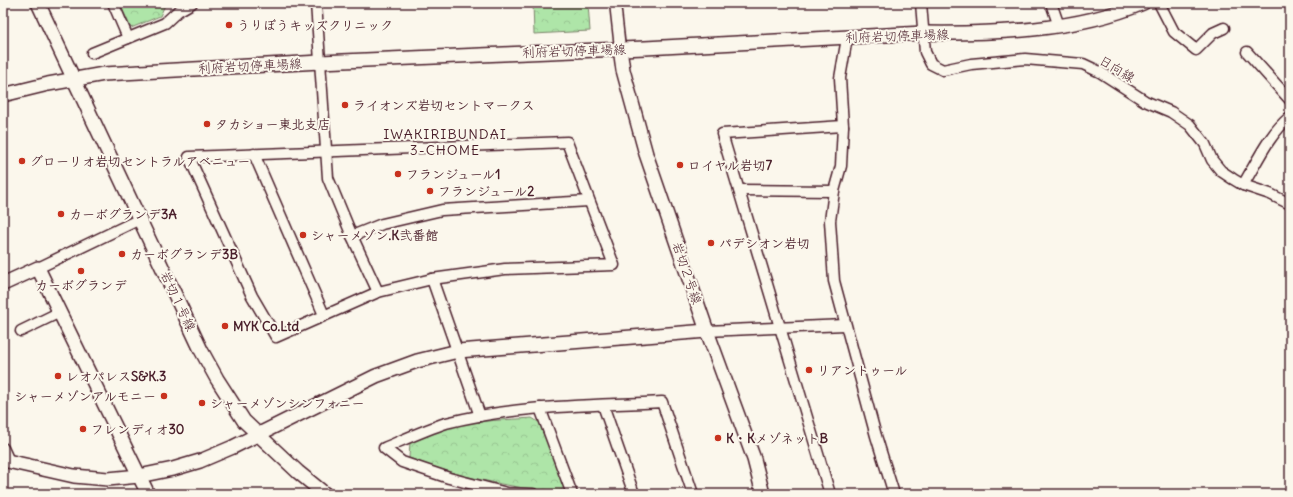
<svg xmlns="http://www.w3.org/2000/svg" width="1293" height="497" font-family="Delius,'Klee One',sans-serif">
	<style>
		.park { fill: url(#park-crowns); stroke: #7c826a }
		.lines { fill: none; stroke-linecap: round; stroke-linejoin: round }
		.street-casing { stroke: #4a1f2b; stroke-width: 13 }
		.secondary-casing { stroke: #4a1f2b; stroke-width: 16 }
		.street { stroke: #fbf7ec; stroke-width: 10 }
		.secondary { stroke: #fbf7ec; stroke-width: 13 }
		.poi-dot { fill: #c8321e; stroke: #fbf7ec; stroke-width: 1.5 }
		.labels { text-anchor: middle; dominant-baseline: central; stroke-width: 4; stroke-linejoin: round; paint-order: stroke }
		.poi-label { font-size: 13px; font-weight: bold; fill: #4a1f2b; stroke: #fbf7ec; text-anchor: start }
		.street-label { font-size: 13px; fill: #4a1f2b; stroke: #fbf7ec }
		.neighbourhood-label { font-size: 14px; letter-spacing: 1px; fill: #4a1f2b; stroke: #fbf7ec }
	</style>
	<defs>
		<pattern id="park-crowns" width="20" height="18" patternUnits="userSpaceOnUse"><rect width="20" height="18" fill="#aee5a8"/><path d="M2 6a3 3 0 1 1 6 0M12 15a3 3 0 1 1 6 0" fill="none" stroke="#97c491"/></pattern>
	</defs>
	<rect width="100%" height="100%" fill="#fbf7ec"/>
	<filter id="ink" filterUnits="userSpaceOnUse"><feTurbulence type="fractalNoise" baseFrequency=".025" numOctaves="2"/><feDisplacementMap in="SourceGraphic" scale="8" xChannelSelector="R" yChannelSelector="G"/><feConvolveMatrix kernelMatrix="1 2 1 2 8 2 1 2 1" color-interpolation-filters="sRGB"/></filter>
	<g filter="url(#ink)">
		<g class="park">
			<polygon points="128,3 166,3 160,16 131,28 121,6"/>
			<polygon points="533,3 588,3 590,31 534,34"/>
			<path d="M 532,418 L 540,423 L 564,488 L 557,493 C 506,486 457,477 409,458 L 410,441 C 425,435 440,429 455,426 C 480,420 506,420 532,418 Z"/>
		</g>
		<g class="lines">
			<defs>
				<g id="street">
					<polyline points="113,3 128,38"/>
					<polyline points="316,3 328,178 352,236 378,292"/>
					<polyline points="615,3 620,48"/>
					<polyline points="921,3 925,52 931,64 943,70 971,64 1025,59 1083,64 1100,72 1145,101 1171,112 1190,125 1205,144 1212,160 1221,171 1233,179 1243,185 1270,194 1290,204"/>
					<polyline points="1051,3 1059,26"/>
					<polyline points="1159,3 1174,32 1196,50 1213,33 1224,28"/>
					<polyline points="847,38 840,78 843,126 841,166 834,191 830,221 834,281 876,436 894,494"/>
					<polyline points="1247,52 1290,100"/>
					<polyline points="92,53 165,23 178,11 192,3"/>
					<polygon points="567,142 614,265 505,269 432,279 378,292 276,337 252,296 189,157"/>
					<polyline points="254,154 324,315"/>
					<path d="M 1243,185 C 1257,162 1269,134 1290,117"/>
					<polyline points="739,190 834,191"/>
					<polyline points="352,236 382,224 442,210 589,201"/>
					<polyline points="38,268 140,219"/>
					<polyline points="432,279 480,416"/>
					<polyline points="21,331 60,312"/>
					<polyline points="707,331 845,325"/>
					<polyline points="603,405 634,494"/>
					<polyline points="540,408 572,494"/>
					<polyline points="3,448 9,461"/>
					<path d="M 533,494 L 507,493 L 449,478 L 402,462 L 384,448 C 403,440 427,429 446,423 C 517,405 590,406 662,402 L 693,494"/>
					<polyline points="830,494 722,134 843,126"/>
				</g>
				<g id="secondary">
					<polyline points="38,3 201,350 217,379 244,421 298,472 325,494"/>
					<polyline points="620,48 623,70 646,154 707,331 754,459 763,494"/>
					<path d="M 3,95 L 48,84 L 104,74 L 320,62 L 645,48 L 923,33 C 995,34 1077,31 1143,3"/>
					<polyline points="3,284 38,268 148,494"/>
					<polyline points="3,460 74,476 108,479 139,476 173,469 200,461 233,447 376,376 417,361 458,351 707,331"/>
				</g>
			</defs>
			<use href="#street" class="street-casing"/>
			<use href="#secondary" class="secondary-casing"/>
			<use href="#street" class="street"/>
			<use href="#secondary" class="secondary"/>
		</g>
	</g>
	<g class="poi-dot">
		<circle cx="229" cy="25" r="4"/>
		<circle cx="345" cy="105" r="4"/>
		<circle cx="207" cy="124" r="4"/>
		<circle cx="22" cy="161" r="4"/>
		<circle cx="680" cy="165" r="4"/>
		<circle cx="398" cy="174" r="4"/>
		<circle cx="430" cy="191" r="4"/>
		<circle cx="61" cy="214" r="4"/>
		<circle cx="303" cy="235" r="4"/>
		<circle cx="711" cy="243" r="4"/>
		<circle cx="122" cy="254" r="4"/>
		<circle cx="81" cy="271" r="4"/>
		<circle cx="225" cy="326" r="4"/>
		<circle cx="809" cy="370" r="4"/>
		<circle cx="58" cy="376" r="4"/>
		<circle cx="164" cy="396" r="4"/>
		<circle cx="202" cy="403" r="4"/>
		<circle cx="83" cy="429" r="4"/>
		<circle cx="718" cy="438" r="4"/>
	</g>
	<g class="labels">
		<g class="poi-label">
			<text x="237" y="25">うりぼうキッズクリニック</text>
			<text x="353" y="105">ライオンズ岩切セントマークス</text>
			<text x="215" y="124">タカショー東北支店</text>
			<text x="30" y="161">グローリオ岩切セントラルアベニュー</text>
			<text x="688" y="165">ロイヤル岩切7</text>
			<text x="406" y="174">フランジュール1</text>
			<text x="438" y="191">フランジュール2</text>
			<text x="69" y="214">カーボグランデ3A</text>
			<text x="311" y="235">シャーメゾン.K弐番館</text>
			<text x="719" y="243">パデシオン岩切</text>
			<text x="130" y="254">カーボグランデ3B</text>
			<text x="81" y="285" text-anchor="middle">カーボグランデ</text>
			<text x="233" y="326">MYK Co.Ltd</text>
			<text x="817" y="370">リアントゥール</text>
			<text x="66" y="376">レオパレスS&amp;K.3</text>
			<text x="156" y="396" text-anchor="end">シャーメゾンアルモニー</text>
			<text x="210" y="403">シャーメゾンシンフォニー</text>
			<text x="91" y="429">フレンディオ30</text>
			<text x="726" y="438">K・KメゾネットB</text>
		</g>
		<g class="street-label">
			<text transform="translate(897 36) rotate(-2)">利府岩切停車場線</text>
			<text transform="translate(574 51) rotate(-2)">利府岩切停車場線</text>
			<text transform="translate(250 66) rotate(-3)">利府岩切停車場線</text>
			<text transform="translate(1117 69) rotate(31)">日向線</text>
			<text transform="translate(687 273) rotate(71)">岩切２号線</text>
			<text transform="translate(178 301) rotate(65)">岩切１号線</text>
		</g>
		<g class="neighbourhood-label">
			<text x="445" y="134">IWAKIRIBUNDAI<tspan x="445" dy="16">3-CHOME</tspan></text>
		</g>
	</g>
	<rect width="1293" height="497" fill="none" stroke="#fbf7ec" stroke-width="16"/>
	<rect x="8" y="8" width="1277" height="481" fill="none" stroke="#4a1f2b" stroke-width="1.5" filter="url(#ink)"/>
</svg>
